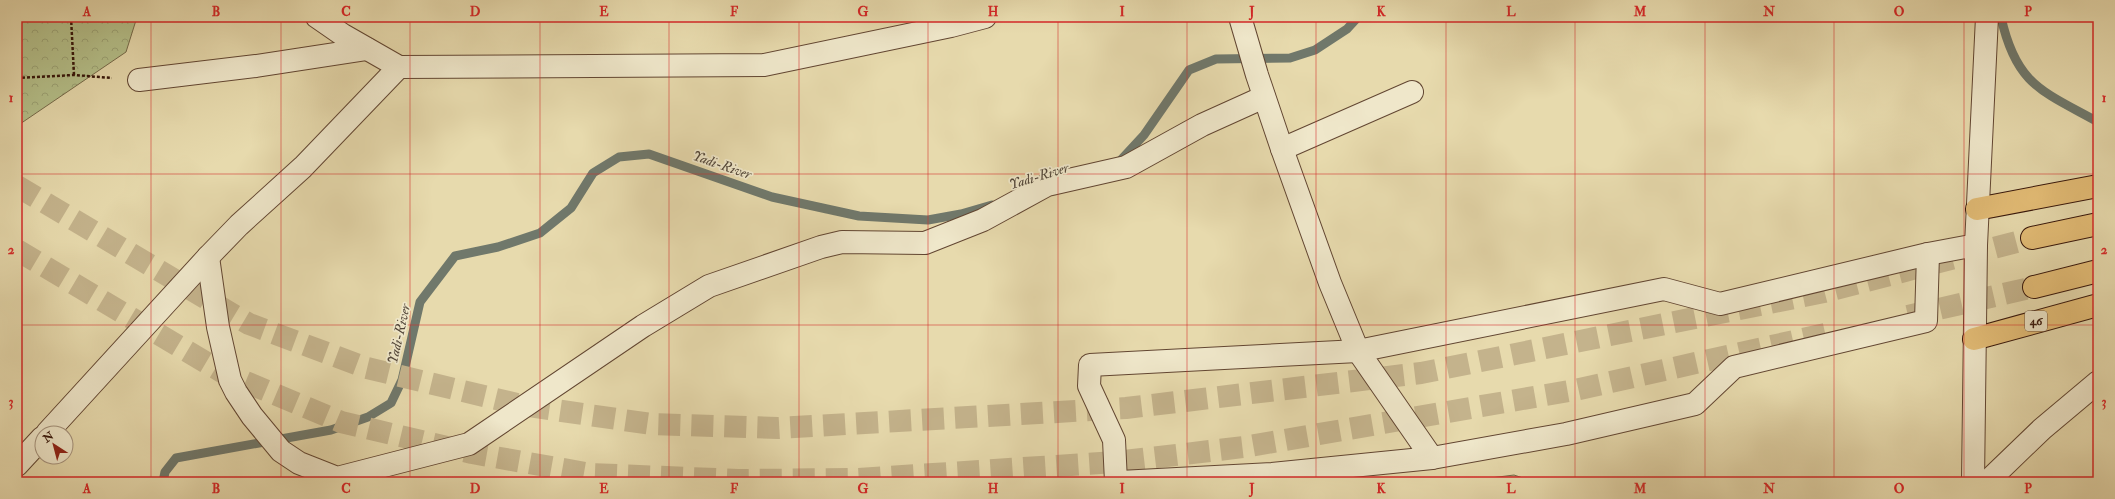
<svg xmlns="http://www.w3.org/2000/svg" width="2115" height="499" font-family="'IM FELL Double Pica',serif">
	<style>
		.forest { fill: url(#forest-crowns); stroke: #766a4a }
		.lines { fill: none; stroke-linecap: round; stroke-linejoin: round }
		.stream { stroke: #70786b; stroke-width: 9 }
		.major-tunnel { stroke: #c4b38c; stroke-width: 22; stroke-dasharray: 22 11; stroke-linecap: butt }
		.minor-casing { stroke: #624632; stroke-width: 24 }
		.major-casing { stroke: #361509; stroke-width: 24 }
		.path { stroke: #361509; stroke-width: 2.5; stroke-dasharray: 3 2; stroke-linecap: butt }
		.minor { stroke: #efe7ca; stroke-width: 22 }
		.major { stroke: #e4bd76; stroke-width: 22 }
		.grid { fill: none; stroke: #d62828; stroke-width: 1; stroke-opacity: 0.55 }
		.labels { text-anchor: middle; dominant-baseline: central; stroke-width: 3.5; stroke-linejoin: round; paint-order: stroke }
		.shield { fill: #efe7ca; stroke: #6e5443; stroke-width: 1 }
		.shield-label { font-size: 12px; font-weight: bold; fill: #361509 }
		.water-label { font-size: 14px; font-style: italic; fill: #53473a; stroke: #efe7ca }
		.neatline { fill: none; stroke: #d62828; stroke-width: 1.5 }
		.grid-label { font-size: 13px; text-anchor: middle; font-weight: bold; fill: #d62828 }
	</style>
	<defs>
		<pattern id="forest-crowns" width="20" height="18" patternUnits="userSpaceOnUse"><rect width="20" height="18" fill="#b5c08a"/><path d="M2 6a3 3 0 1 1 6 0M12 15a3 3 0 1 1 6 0" fill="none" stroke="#9ca476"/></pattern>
	</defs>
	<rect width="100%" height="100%" fill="#e7daad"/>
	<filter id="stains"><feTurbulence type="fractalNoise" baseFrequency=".005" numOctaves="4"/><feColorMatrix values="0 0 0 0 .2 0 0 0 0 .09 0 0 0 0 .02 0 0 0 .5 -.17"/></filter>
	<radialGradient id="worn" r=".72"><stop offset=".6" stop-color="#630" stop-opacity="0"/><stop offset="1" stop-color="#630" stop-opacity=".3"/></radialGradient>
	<g class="forest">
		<polygon points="17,17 137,17 126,52 17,126"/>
		<polygon points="1514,475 1535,482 1459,482"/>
	</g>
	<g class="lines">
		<g class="stream">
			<path d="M 2001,17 C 2016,85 2042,91 2098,122"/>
			<polyline points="1119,162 1144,135 1189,70 1216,59 1290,58 1315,50 1347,29 1358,17"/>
			<polyline points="163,482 165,472 176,458 331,430 368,417 391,403 402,380 420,302 455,256 498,247 540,233 571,208 593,173 619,157 649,154 772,197 859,216 928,220 961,214 992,205"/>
		</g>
		<g class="major-tunnel">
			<polyline points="17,186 249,324 367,368 521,405 651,424 778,428 1126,408 1421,373 1824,292 2032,238"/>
			<polyline points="17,250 222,372 341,422 472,453 591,474 738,480 857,479 1116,462 1244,447 1575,390 1830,333"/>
			<polyline points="1908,316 2034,287"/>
		</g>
		<defs>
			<g id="minor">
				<polyline points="317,17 343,35 399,67 764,65 951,26 985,17"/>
				<polyline points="1240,17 1257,75 1282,149 1330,283 1358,351 1432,458 1566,434 1695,404 1734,367 1926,321 1928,254"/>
				<polyline points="139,80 256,66 367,49"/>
				<polyline points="1282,149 1412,92"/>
				<polyline points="208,257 218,327 230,380 236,392 252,416 281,451 299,463 337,478 469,444 643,326 709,286 821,247 842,242 925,243 983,220 1047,185 1126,167 1202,125 1264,97"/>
				<polyline points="47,433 208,257 239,225 303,167 399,67"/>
				<polyline points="17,465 42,438"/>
				<polyline points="1116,482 1114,440 1089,386 1090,365 1358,351 1664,289 1720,304 1928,254 1976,245"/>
				<polyline points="1120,482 1272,474 1432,458"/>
				<polyline points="1973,482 1976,245 1987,17"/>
				<polyline points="1987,482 2042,429 2098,382"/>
			</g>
			<g id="major">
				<polyline points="1977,209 2098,186"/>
				<polyline points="2032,238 2098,224"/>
				<polyline points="2034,287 2098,271"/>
				<polyline points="1974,339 2098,305"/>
			</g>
		</defs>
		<use href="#minor" class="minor-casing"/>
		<use href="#major" class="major-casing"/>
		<g class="path">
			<polyline points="71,17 74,75"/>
			<polyline points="17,78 74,75 112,78"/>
		</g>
		<use href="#minor" class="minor"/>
		<use href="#major" class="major"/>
	</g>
	<path class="grid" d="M 151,17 L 151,482M 281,17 L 281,482M 410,17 L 410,482M 540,17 L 540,482M 669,17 L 669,482M 799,17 L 799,482M 928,17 L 928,482M 1058,17 L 1058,482M 1187,17 L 1187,482M 1316,17 L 1316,482M 1446,17 L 1446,482M 1575,17 L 1575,482M 1705,17 L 1705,482M 1834,17 L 1834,482M 1964,17 L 1964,482M 17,174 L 2098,174M 17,325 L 2098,325"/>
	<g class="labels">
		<rect class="shield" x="2025" y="311" width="22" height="20" rx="3"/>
		<g class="shield-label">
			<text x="2036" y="321">46</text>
		</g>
		<g class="water-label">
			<text transform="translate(722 165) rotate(19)">Yadi-River</text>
			<text transform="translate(1039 176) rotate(-17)">Yadi-River</text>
			<text transform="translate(399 334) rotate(-77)">Yadi-River</text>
		</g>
	</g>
	<rect width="2115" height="499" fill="none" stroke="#e7daad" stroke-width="44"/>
	<g transform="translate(54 445) rotate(324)"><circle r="19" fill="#efe7ca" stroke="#a5937d"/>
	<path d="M0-3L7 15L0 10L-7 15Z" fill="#8f2418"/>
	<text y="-6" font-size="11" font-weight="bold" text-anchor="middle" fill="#361509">N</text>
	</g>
	<rect x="22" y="22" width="2071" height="455" class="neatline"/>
	<g class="grid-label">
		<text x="87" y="16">A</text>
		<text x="216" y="16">B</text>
		<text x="346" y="16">C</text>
		<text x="475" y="16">D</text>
		<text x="604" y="16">E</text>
		<text x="734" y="16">F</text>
		<text x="863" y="16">G</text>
		<text x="993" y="16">H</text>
		<text x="1122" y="16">I</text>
		<text x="1252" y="16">J</text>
		<text x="1381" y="16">K</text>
		<text x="1511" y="16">L</text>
		<text x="1640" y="16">M</text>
		<text x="1769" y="16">N</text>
		<text x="1899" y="16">O</text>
		<text x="2028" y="16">P</text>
		<text x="11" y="102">1</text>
		<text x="2104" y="102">1</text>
		<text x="11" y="254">2</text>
		<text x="2104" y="254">2</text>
		<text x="11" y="406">3</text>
		<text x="2104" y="406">3</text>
		<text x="87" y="493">A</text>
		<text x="216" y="493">B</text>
		<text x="346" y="493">C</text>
		<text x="475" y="493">D</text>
		<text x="604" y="493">E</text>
		<text x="734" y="493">F</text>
		<text x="863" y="493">G</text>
		<text x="993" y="493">H</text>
		<text x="1122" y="493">I</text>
		<text x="1252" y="493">J</text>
		<text x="1381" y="493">K</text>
		<text x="1511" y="493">L</text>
		<text x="1640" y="493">M</text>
		<text x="1769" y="493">N</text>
		<text x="1899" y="493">O</text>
		<text x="2028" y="493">P</text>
	</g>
	<rect width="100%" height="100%" filter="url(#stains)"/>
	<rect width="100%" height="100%" fill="url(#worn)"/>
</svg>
